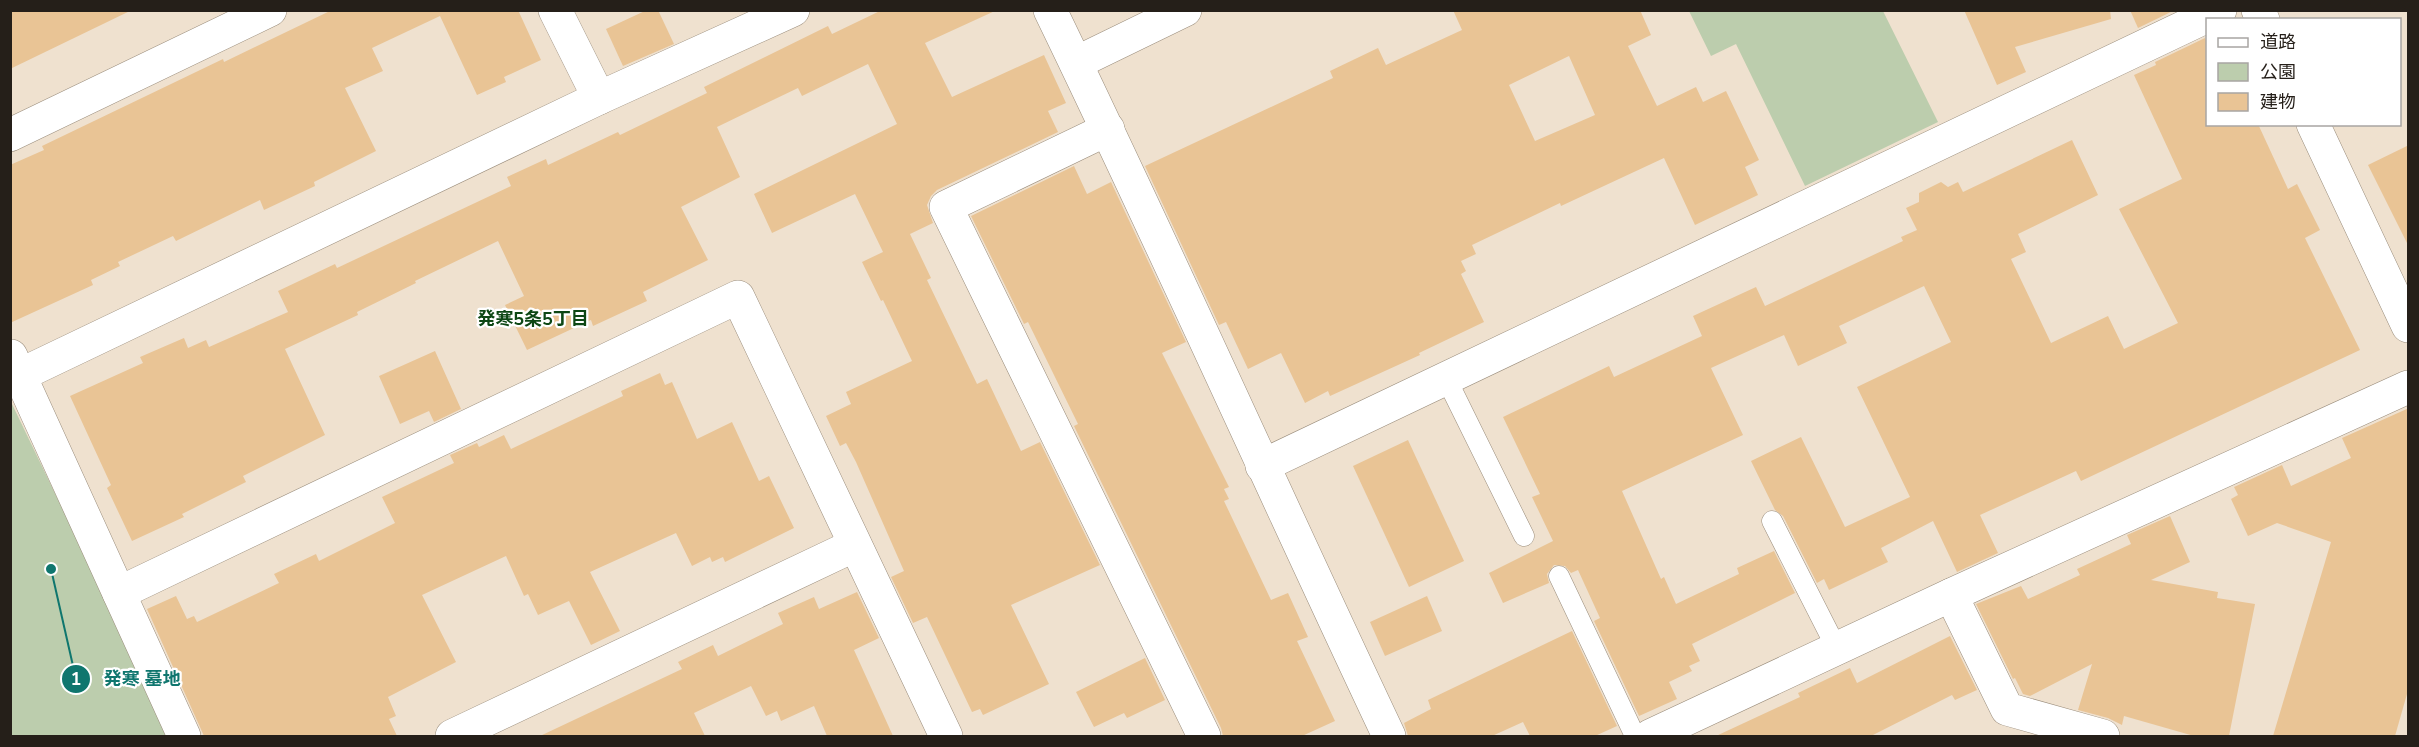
<svg xmlns="http://www.w3.org/2000/svg" width="2419" height="747" font-family="'Nunito Sans','Noto Sans JP',sans-serif">
	<style>
		.green { fill: #bccdad }
		.building { fill: #e9c495; fill-rule: evenodd }
		.lines { fill: none; stroke-linecap: round; stroke-linejoin: round }
		.lane-casing { stroke: #9a8d7c; stroke-width: 21 }
		.street-casing { stroke: #9a8d7c; stroke-width: 34 }
		.secondary-casing { stroke: #9a8d7c; stroke-width: 34 }
		.lane { stroke: #fff; stroke-width: 20 }
		.street { stroke: #fff; stroke-width: 33 }
		.secondary { stroke: #fff; stroke-width: 33 }
		.labels { text-anchor: middle; dominant-baseline: central; stroke-width: 4.5; stroke-linejoin: round; paint-order: stroke }
		.neighbourhood-label { font-size: 18px; font-weight: bold; fill: #0d4714; stroke: #fff }
		.leader { fill: none; stroke: #0f766e; stroke-width: 2 }
		.callout-dot { fill: #0f766e; stroke: #fff; stroke-width: 2 }
		.mark-label { font-size: 18px; text-anchor: middle; font-weight: bold; fill: #fff }
		.callout-label { font-size: 18px; text-anchor: middle; font-weight: bold; fill: #0f766e; stroke: #fff; stroke-width: 4.5; stroke-linejoin: round; paint-order: stroke }
	</style>
	<rect width="100%" height="100%" fill="#efe1cf"/>
	<g class="green">
		<polygon points="1689,11 1883,11 1938,122 1805,186 1736,44 1711,56"/>
		<polygon points="11,402 172,736 11,736"/>
	</g>
	<g class="building">
		<polygon points="10,10 132,10 10,69"/>
		<polygon points="332,10 518,10 541,60 504,77 506,82 477,95 440,16 372,48 383,71 345,88 376,151 314,182 315,186 264,210 260,200 176,241 173,236 118,262 120,266 91,280 93,285 10,323 10,165 44,150 42,146 223,59 224,62"/>
		<polygon points="647,10 658,10 674,44 623,66 606,29"/>
		<polygon points="882,10 997,10 925,43 952,97 1044,55 1066,103 1048,111 1058,132 937,190 931,196 927,205 933,223 910,234 931,278 927,280 977,384 987,379 1021,451 1040,442 1100,565 1011,605 1049,684 983,715 980,709 972,712 927,617 913,623 891,577 904,571 856,462 846,443 840,446 826,416 851,404 846,392 912,361 883,300 881,301 862,262 883,252 855,194 772,233 754,194 897,124 868,64 802,96 798,88 717,127 740,177 681,207 708,260 643,292 647,301 593,326 591,320 527,350 505,305 524,296 498,241 415,281 416,283 357,312 358,315 285,349 325,435 243,476 246,482 182,514 184,517 132,541 107,488 111,485 70,396 143,363 140,357 184,338 188,348 206,340 209,347 288,312 278,291 335,264 337,268 511,186 507,177 546,159 548,165 618,132 620,135 707,93 704,87 828,26 832,34"/>
		<path d="M 1453,10 L 1640,10 L 1651,35 L 1628,46 L 1657,106 L 1696,87 L 1703,102 L 1726,91 L 1759,160 L 1745,167 L 1758,195 L 1695,225 L 1664,158 L 1561,206 L 1560,203 L 1472,245 L 1476,254 L 1461,261 L 1466,271 L 1461,274 L 1484,322 L 1419,353 L 1420,355 L 1330,396 L 1328,391 L 1305,403 L 1281,353 L 1248,369 L 1226,322 L 1219,325 L 1145,166 L 1333,78 L 1330,71 L 1378,48 L 1386,65 L 1462,30 ZM 1569,56 L 1595,115 L 1535,141 L 1509,85 Z"/>
		<polygon points="1964,10 2110,10 2111,19 2015,47 2026,72 1997,85"/>
		<polygon points="2130,10 2175,10 2138,28"/>
		<polygon points="2205,38 2208,45 2208,124 2258,124 2288,189 2297,184 2320,230 2305,238 2360,350 2081,481 2076,471 1980,515 1998,553 1957,572 1933,521 1881,548 1888,562 1829,590 1824,579 1817,583 1783,516 1775,510 1751,461 1801,437 1845,527 1910,497 1857,387 1951,342 1924,286 1839,326 1847,343 1798,366 1784,335 1711,368 1743,435 1622,491 1661,579 1664,577 1676,604 1739,574 1737,568 1774,551 1795,593 1692,644 1700,661 1689,666 1692,671 1669,682 1677,699 1639,716 1594,621 1600,618 1578,570 1571,573 1565,566 1554,565 1547,574 1549,583 1503,603 1489,573 1553,541 1532,497 1540,494 1503,417 1609,366 1614,377 1702,336 1693,316 1756,287 1765,306 1903,241 1901,237 1917,230 1906,208 1919,202 1919,193 1941,182 1948,187 1958,182 1963,192 2072,140 2098,195 2018,234 2026,252 2011,259 2051,343 2108,316 2124,349 2178,323 2119,209 2182,179 2134,75 2156,65 2155,62"/>
		<polygon points="2409,145 2409,247 2368,165"/>
		<polygon points="1074,166 1087,194 1111,182 1186,342 1162,353 1229,487 1224,489 1229,499 1224,501 1271,600 1288,593 1308,637 1297,641 1335,721 1302,736 1223,736 1221,728 1074,426 1078,424 1028,322 1024,324 971,216"/>
		<polygon points="435,351 461,409 434,422 429,411 400,424 379,376"/>
		<polygon points="660,373 665,385 672,382 697,439 732,422 759,481 769,476 794,528 725,562 723,557 712,562 710,557 692,566 676,533 590,572 620,631 591,645 569,601 538,615 528,594 524,596 506,556 422,595 456,662 388,697 396,716 389,719 397,736 204,736 147,609 176,596 187,619 194,616 197,622 279,583 274,574 316,554 319,561 395,523 382,497 454,463 450,455 477,443 479,447 504,435 511,449 623,396 621,391"/>
		<polygon points="2409,408 2409,687 2395,736 2273,736 2331,542 2277,523 2248,536 2231,499 2238,495 2234,487 2282,465 2291,486 2351,458 2342,438"/>
		<polygon points="1408,440 1464,561 1409,587 1353,466"/>
		<polygon points="2170,516 2190,562 2151,580 2218,592 2217,598 2255,604 2229,736 2194,736 2124,716 2122,725 2108,718 2078,710 2092,664 2030,696 2023,694 2015,678 2013,679 1976,604 2021,586 2028,599 2080,575 2077,569 2131,544 2127,535"/>
		<polygon points="857,592 879,638 854,650 893,736 827,736 814,706 781,721 777,711 766,716 751,686 694,713 705,736 540,736 682,669 678,662 713,645 718,656 783,624 778,613 814,597 819,609"/>
		<polygon points="1427,596 1442,631 1385,656 1370,622"/>
		<polygon points="1572,631 1617,726 1595,736 1530,736 1523,722 1492,736 1408,736 1404,723 1431,709 1428,700"/>
		<polygon points="1950,636 1977,690 1955,700 1952,695 1871,736 1716,736 1800,697 1798,693 1850,668 1857,683"/>
		<polygon points="1145,658 1165,700 1127,718 1124,713 1094,727 1076,692"/>
	</g>
	<g class="lines">
		<defs>
			<g id="lane">
				<polyline points="1446,378 1524,536"/>
				<polyline points="1772,521 1837,649"/>
				<polyline points="1559,576 1635,736"/>
			</g>
			<g id="street">
				<polyline points="555,10 599,98"/>
				<path d="M 1050,10 C 1167,251 1275,495 1389,736"/>
				<polyline points="1076,63 1185,10"/>
				<polyline points="1108,129 946,207 1204,736"/>
				<polyline points="10,135 270,10"/>
				<polyline points="11,356 184,736"/>
				<polyline points="20,375 599,98 793,10"/>
				<polyline points="1262,466 2220,10"/>
				<polyline points="119,593 738,297 946,736"/>
				<polyline points="1951,595 2007,709 2103,736"/>
				<polyline points="452,736 855,545"/>
				<polyline points="1650,736 1951,595 2408,387"/>
			</g>
			<g id="secondary">
				<polyline points="2258,10 2263,20"/>
				<polyline points="2313,124 2408,326"/>
			</g>
		</defs>
		<use href="#lane" class="lane-casing"/>
		<use href="#street" class="street-casing"/>
		<use href="#secondary" class="secondary-casing"/>
		<use href="#lane" class="lane"/>
		<use href="#street" class="street"/>
		<use href="#secondary" class="secondary"/>
	</g>
	<g class="labels">
		<g class="neighbourhood-label">
			<text x="533" y="319">発寒5条5丁目</text>
		</g>
	</g>
	<path class="leader" d="M51 569L76 679"/>
	<g class="callout-dot">
		<circle cx="51" cy="569" r="6"/>
		<circle cx="76" cy="679" r="15"/>
	</g>
	<g class="mark-label">
		<text x="76" y="685">1</text>
	</g>
	<g class="callout-label">
		<text x="142" y="685">発寒 墓地</text>
	</g>
	<rect width="2419" height="747" fill="none" stroke="#251f19" stroke-width="24"/>
	<rect x="2206" y="18" width="195" height="108" fill="#ffffff" stroke="#a8a5a3" stroke-width="1.5"/>
	<rect x="2218" y="38" width="30" height="9" fill="#ffffff" stroke="#a8a5a3" stroke-width="1.5"/>
	<text x="2260" y="48" font-size="18" fill="#251f19">道路</text>
	<rect x="2218" y="63" width="30" height="18" fill="#bccdad" stroke="#a8a5a3" stroke-width="1.5"/>
	<text x="2260" y="78" font-size="18" fill="#251f19">公園</text>
	<rect x="2218" y="93" width="30" height="18" fill="#e9c495" stroke="#a8a5a3" stroke-width="1.5"/>
	<text x="2260" y="108" font-size="18" fill="#251f19">建物</text>
</svg>
